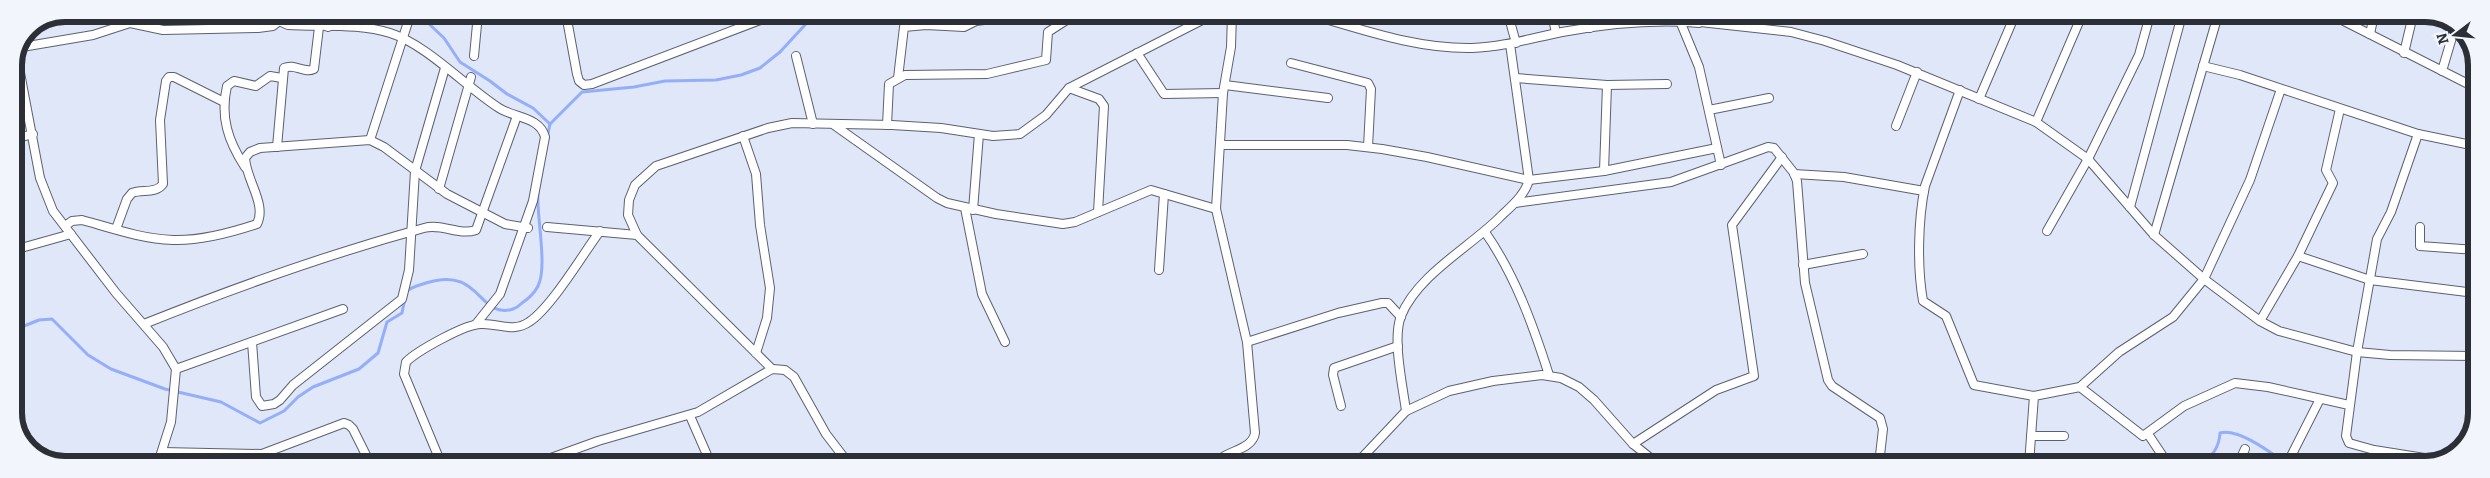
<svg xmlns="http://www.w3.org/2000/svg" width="2490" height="478" font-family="Bitter,serif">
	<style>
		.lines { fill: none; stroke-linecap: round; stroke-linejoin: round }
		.stream { stroke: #94aef9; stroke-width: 3 }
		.minor-casing { stroke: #5b6171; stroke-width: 10 }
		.minor { stroke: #fff; stroke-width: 8 }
		.rim { fill: none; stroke: #2c2f36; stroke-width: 6 }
	</style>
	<rect width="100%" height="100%" fill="#e0e7f9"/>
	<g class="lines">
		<g class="stream">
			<polyline points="414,14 428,23 444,38 460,62 490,81 507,94 533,108 550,124"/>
			<polyline points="547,138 550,124 582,92 634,87 665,81 716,80 741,75 760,68 780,52 815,14"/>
			<path d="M 406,292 C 410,287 420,285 426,283 C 481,265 478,320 513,309 C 516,308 520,305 522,303 C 528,299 535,292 538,286 C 548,266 536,216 538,191"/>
			<polyline points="14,330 39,320 52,319 88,355 111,369 165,389 221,402 260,423 284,411 298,397 313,387 359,369 378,353 387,322 402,313 405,298"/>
			<path d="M 2201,464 C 2213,455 2219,448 2220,433 C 2239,428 2271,453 2287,464"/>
		</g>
		<defs>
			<g id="minor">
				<path d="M 275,14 L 279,21 L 288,25 C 321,27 359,23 390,33 C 426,44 466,87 499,108 C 515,118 540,117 545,137 L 533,201 L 500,294 L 476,324"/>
				<polyline points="566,14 577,74 579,81 584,85 592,84 776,14"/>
				<polyline points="799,14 802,15"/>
				<path d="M 1308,14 C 1361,29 1415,49 1472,48 C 1503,47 1532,38 1562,32 C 1606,24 1654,19 1699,23 L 1701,20 L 1699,14"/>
				<polyline points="1508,14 1516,43"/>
				<polyline points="1552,14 1556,33"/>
				<polyline points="2332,15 2476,88"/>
				<polyline points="1680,21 1699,67 1721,165"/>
				<polyline points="1700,22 1791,32 1825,41 1897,65 2036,122 2088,159 2154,235 2204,279 2260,321 2279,331 2357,352 2390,355 2475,356"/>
				<polyline points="328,27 330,14"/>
				<polyline points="1590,28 1590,14"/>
				<polyline points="2370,34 2374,15"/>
				<polyline points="22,47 93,35 130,23 163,30 258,28 273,26 279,21"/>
				<polyline points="1137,53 1164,94 1223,93"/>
				<polyline points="2404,53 2413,15"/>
				<polyline points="474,56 478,14"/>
				<polyline points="796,56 813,124"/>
				<polyline points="17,57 40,178 53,211 116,293 163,347 176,369 171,422 158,463"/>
				<polyline points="1291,63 1368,83 1371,89 1368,147"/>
				<polyline points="2203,66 2240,75 2418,134 2476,146"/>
				<polyline points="2442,71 2455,27"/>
				<polyline points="898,78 904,27 926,25 964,27 976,21 1000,18"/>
				<polyline points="1515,78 1607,85 1667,84"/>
				<polyline points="1225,85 1328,98"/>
				<polyline points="1069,88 1099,99 1104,106 1098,212"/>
				<path d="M 1960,90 L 1925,186 C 1918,220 1917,267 1923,301 L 1946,316 L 1974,385 L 2034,396"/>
				<polyline points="1979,99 2015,15"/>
				<polyline points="1709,110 1769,98"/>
				<polyline points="2036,122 2082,15"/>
				<polyline points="834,125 937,198 947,203 996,214 1063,224 1075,222 1151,190 1216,209"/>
				<polyline points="887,125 889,84 905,75 987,74 1046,60 1048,32 1076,14"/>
				<polyline points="1896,126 1917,72"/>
				<polyline points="2418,134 2391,212 2377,239 2357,352 2346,436 2349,443 2374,450 2437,460"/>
				<polyline points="743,136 756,174 760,225 770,288 767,318 756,353"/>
				<polyline points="14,139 33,134"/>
				<polyline points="370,140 408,22"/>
				<polyline points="1220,145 1347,145 1382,149 1427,157 1529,180 1604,171 1717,148"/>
				<path d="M 277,147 L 284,68 C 295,63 304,74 314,69 L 319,27"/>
				<path d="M 245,167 C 228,141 220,117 227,86 L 234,81 L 256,86 L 270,76 L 282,78"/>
				<polyline points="1604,171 1607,85"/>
				<polyline points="1794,174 1844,177 1924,191"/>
				<polyline points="439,189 471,77"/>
				<polyline points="1515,203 1671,182 1768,147 1774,148 1794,173 1797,181 1805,283 1828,380 1832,386 1880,418 1883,429 1879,464"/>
				<polyline points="2130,207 2182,15"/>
				<polyline points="965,208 982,294 1005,342"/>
				<polyline points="973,210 979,134"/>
				<path d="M 65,226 L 72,221 L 82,220 C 111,228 142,239 173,240 C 201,241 230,233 257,224 C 267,204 246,180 245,158 L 250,152 L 260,148 L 370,140 L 384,147 L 447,194 L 505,224 L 528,228"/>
				<polyline points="547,227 637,235"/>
				<polyline points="2420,227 2420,246 2476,250"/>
				<path d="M 116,229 L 127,199 L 132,193 C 142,189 156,194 163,184 L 160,120 L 166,81 L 169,77 L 174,77 L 224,102"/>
				<polyline points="2047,231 2088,159 2139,55 2150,15"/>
				<path d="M 1485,232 C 1515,275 1533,325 1549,375"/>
				<polyline points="2154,235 2218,15"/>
				<polyline points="14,250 71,234"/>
				<polyline points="2298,256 2370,280 2475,293"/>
				<polyline points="1803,265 1863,254"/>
				<polyline points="1159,270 1164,194"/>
				<polyline points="2260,321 2298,256 2333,183 2326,170 2340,109"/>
				<path d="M 144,324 C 236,287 329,254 424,228 C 442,223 459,236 476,230 L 517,116"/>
				<polyline points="252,342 256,397 262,406 274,404 280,400 293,385 402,299 409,270 415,171 445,68"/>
				<polyline points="1247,342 1338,313 1382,303 1388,303 1401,317"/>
				<polyline points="176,369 343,309"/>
				<polyline points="772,369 637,235 628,215 629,200 635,185 656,166 768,128 792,123 892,125 941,128 993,136 1020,134 1046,115 1069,88 1214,14"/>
				<polyline points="2080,387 2143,436 2184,406 2235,383 2268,387 2349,405"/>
				<polyline points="1341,406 1333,375 1334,368 1398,346"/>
				<path d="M 1406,411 C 1403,387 1392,339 1401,316 C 1417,276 1468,248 1498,219 C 1510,207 1524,197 1529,180 L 1510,44"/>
				<polyline points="690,416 711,464"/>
				<polyline points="2148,434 2168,464"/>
				<polyline points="2031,436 2064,436"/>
				<polyline points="1633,444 1716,390 1754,376 1732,225 1782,157"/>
				<polyline points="162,452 262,454 344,423 349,425 353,429 370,463"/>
				<path d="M 441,463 L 404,374 L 406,362 C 417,351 465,324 481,324 C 498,323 513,333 529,322 C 551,308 583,254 600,231"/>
				<polyline points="537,463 598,441 698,412 772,369 785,370 794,377 826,434 849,464"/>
				<path d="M 1215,464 C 1225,450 1252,451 1255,433 L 1247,342 L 1216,209 L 1223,93 L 1231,47 L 1232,14"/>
				<polyline points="1356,464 1406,411 1449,391 1493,381 1542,375 1561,378 1579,387 1594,400 1633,444 1658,464"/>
				<polyline points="1749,464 1754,464"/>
				<polyline points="2029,464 2034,396 2080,387 2119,352 2173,317 2204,279 2250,180 2281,89"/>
				<polyline points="2238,464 2245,449"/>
				<polyline points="2287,464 2320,399"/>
			</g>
		</defs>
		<use href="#minor" class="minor-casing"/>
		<use href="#minor" class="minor"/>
	</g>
	<path d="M0 0H2490V478H0ZM65 22H2425A43 43 0 0 1 2468 65V413A43 43 0 0 1 2425 456H65A43 43 0 0 1 22 413V65A43 43 0 0 1 65 22Z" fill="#f2f5fc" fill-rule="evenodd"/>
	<path class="rim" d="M65 22H2425A43 43 0 0 1 2468 65V413A43 43 0 0 1 2425 456H65A43 43 0 0 1 22 413V65A43 43 0 0 1 65 22Z"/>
	<g transform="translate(2455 35) rotate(254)" stroke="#f2f5fc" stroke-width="4" paint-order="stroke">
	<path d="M0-4L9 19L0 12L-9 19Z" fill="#2c2f36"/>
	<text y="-8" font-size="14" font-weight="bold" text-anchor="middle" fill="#2c2f36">N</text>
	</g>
</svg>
